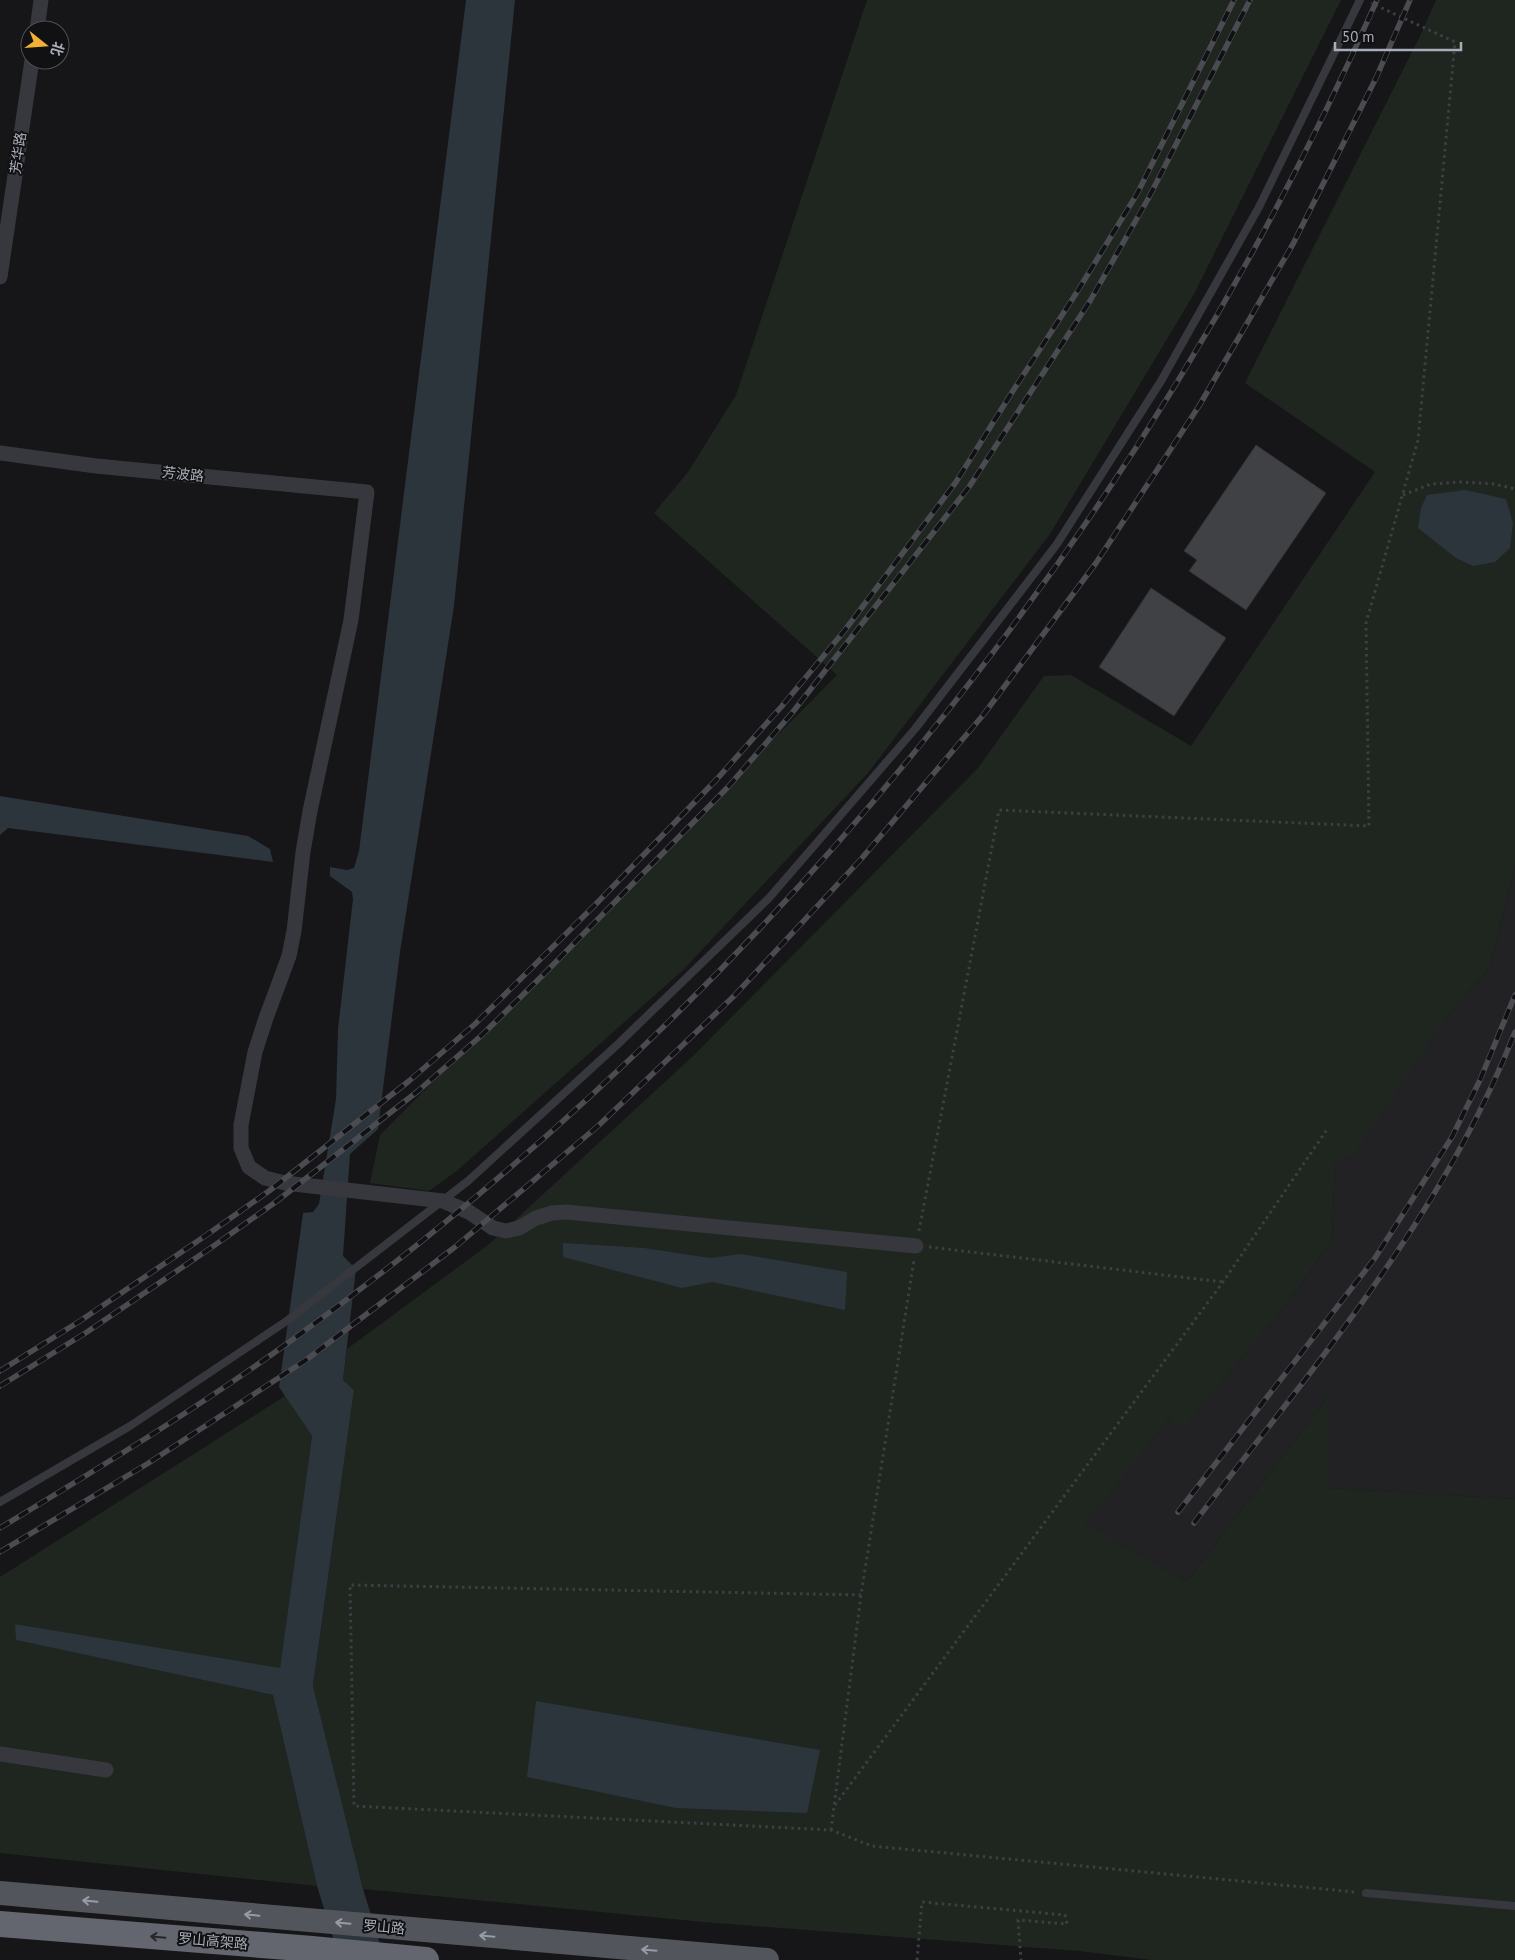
<svg xmlns="http://www.w3.org/2000/svg" width="1515" height="1960" font-family="'PT Sans','Noto Sans SC',sans-serif">
	<style>
		.built { fill: #222225 }
		.green { fill: #1e261f }
		.water { fill: #2c353c }
		.building { fill: #404145; stroke: #303034 }
		.lines { fill: none; stroke-linecap: round; stroke-linejoin: round }
		.path { stroke: #3d3f44; stroke-width: 3; stroke-dasharray: 2.5 4; stroke-linecap: butt }
		.lane { stroke: #37383d; stroke-width: 8 }
		.street { stroke: #37383d; stroke-width: 15 }
		.primary { stroke: #53555c; stroke-width: 24 }
		.highway { stroke: #63666e; stroke-width: 26 }
		.rail-casing { stroke: #4a4c52; stroke-width: 5.5 }
		.rail { stroke: #111113; stroke-width: 4; stroke-dasharray: 11; stroke-linecap: butt }
		.oneway { stroke: #979ba6 }
		.oneway2 { stroke: #26262a }
		.labels { text-anchor: middle; dominant-baseline: central; stroke-width: 4; stroke-linejoin: round; paint-order: stroke }
		.street-label { font-size: 14px; fill: #a8adb8; stroke: #111113 }
	</style>
	<rect width="100%" height="100%" fill="#161618"/>
	<polygon class="built" points="1515,866 1515,1499 1328,1488 1329,1396 1187,1581 1084,1524 1170,1418 1183,1427 1283,1309 1332,1240 1335,1162 1447,1017 1490,967"/>
	<g class="green">
		<polygon points="867,0 1341,0 1194,294 1050,534 868,773 682,971 458,1170 429,1191 370,1183 380,1135 837,675 654,513 688,472 736,395"/>
		<polygon points="1436,0 1515,0 1515,866 1490,967 1447,1017 1355,1153 1335,1162 1332,1240 1283,1309 1183,1428 1170,1418 1085,1524 1187,1581 1329,1396 1329,1488 1515,1499 1515,1960 1152,1960 1079,1951 703,1922 363,1889 313,1687 354,1390 343,1380 347,1349 488,1245 692,1057 978,768 1044,676 1071,675 1191,746 1375,472 1245,383 1421,34"/>
		<polygon points="285,1396 312,1436 280,1669 15,1624 17,1640 273,1695 317,1886 0,1853 0,1577"/>
	</g>
	<g class="water">
		<polygon points="466,0 515,0 454,606 400,952 378,1129 350,1154 343,1256 356,1269 343,1380 354,1390 313,1686 363,1889 385,1960 340,1960 317,1886 273,1695 16,1640 15,1624 280,1668 312,1436 279,1387 303,1213 313,1212 319,1204 336,1099 338,1029 353,899 352,892 330,876 330,867 347,870 354,868 359,851"/>
		<polygon points="1465,490 1506,499 1513,523 1510,548 1495,562 1473,566 1456,558 1418,528 1421,508 1427,495"/>
		<polygon points="0,796 248,836 270,849 273,862 8,828 0,835"/>
		<polygon points="563,1243 644,1248 710,1258 741,1254 847,1272 845,1310 712,1282 682,1288 563,1257"/>
		<polygon points="536,1701 820,1750 807,1813 676,1808 527,1777"/>
	</g>
	<g class="building">
		<polygon points="1256,445 1326,493 1246,610 1189,571 1197,560 1184,551"/>
		<polygon points="1151,588 1226,638 1174,716 1099,667"/>
	</g>
	<g class="lines">
		<g class="path">
			<polyline points="1403,495 1431,484 1461,482 1494,484 1515,489"/>
			<polyline points="919,1231 999,810 1369,826 1366,623 1418,440 1455,42 1371,3"/>
			<polyline points="929,1247 1223,1282"/>
			<polyline points="861,1595 350,1585 354,1806 831,1830 872,1846 1355,1892"/>
			<polyline points="835,1805 1223,1282 1328,1128"/>
			<polyline points="831,1830 861,1595 914,1260"/>
			<polyline points="917,1960 922,1902 1065,1915 1067,1924 1018,1920 1021,1960"/>
		</g>
		<g class="lane">
			<polyline points="0,1502 130,1426 288,1320 468,1181 617,1045 769,898 915,729 1057,544 1161,381 1259,207 1360,0"/>
			<polyline points="1366,1893 1515,1906"/>
		</g>
		<g class="street">
			<polyline points="37,30 41,0"/>
			<polyline points="0,277 32,60"/>
			<polyline points="0,453 96,466 367,492 351,620 310,811 303,852 294,931 289,956 266,1018 255,1052 241,1125 241,1148 249,1167 265,1178 285,1183 443,1201 469,1212 493,1228 506,1231 519,1228 536,1218 552,1213 566,1212 916,1246"/>
			<polyline points="0,1754 106,1770"/>
		</g>
		<polyline class="primary" points="0,1893 767,1960"/>
		<polyline class="highway" points="0,1924 312,1949 426,1960"/>
		<defs>
			<g id="rail">
				<polyline points="0,1371 80,1321 208,1234 269,1191 409,1081 475,1024 595,905 717,779 782,706 845,630 956,482 1009,397 1077,292 1137,194 1234,0"/>
				<polyline points="0,1386 87,1332 215,1245 277,1201 418,1091 483,1034 544,974 728,787 792,713 969,487 1090,301 1148,199 1250,0"/>
				<polyline points="1178,1512 1375,1258 1452,1137 1480,1080 1515,995"/>
				<path d="M 1194,1523 C 1313,1368 1443,1216 1515,1032"/>
				<path d="M 0,1528 C 99,1468 198,1408 292,1340 C 762,1000 1143,531 1377,0"/>
				<polyline points="0,1552 147,1464 306,1360 455,1247 598,1126 734,996 862,858 984,714 1096,563 1199,406 1293,244 1376,78 1410,0"/>
			</g>
		</defs>
		<use href="#rail" class="rail-casing"/>
		<use href="#rail" class="rail"/>
	</g>
	<defs><path id="oneway-shaft" d="M-6 0H5M1.5-3L5.5 0L1.5 3" fill="none" stroke-width="1.6" stroke-linecap="round" stroke-linejoin="round" transform="scale(1.25)"/></defs>
	<g class="oneway">
		<use href="#oneway-shaft" transform="translate(90 1901) rotate(-175)"/>
		<use href="#oneway-shaft" transform="translate(252 1915) rotate(-175)"/>
		<use href="#oneway-shaft" transform="translate(343 1923) rotate(-175)"/>
		<use href="#oneway-shaft" transform="translate(487 1936) rotate(-175)"/>
		<use href="#oneway-shaft" transform="translate(649 1950) rotate(-175)"/>
	</g>
	<use class="oneway2" href="#oneway-shaft" transform="translate(158 1937) rotate(-175)"/>
	<g class="labels">
		<g class="street-label">
			<text transform="translate(18 153) rotate(-82)">芳华路</text>
			<text transform="translate(183 474) rotate(6)">芳波路</text>
			<text transform="translate(384 1927) rotate(5)">罗山路</text>
			<text transform="translate(213 1941) rotate(5)">罗山高架路</text>
		</g>
	</g>
	<g transform="translate(45 45) rotate(107)"><circle r="24" fill="#111113" stroke="#4d4f55"/>
	<path d="M0-4L9 19L0 12L-9 19Z" fill="#f2b134"/>
	<text y="-8" font-size="14" font-weight="bold" text-anchor="middle" fill="#a8adb8">北</text>
	</g>
	<path d="M1335 42v8h126v-8" fill="none" stroke="#a8adb8" stroke-width="2.5"/>
	<text x="1342" y="42" font-size="15" fill="#a8adb8" stroke="#111113" stroke-width="4" paint-order="stroke">50 m</text>
</svg>
